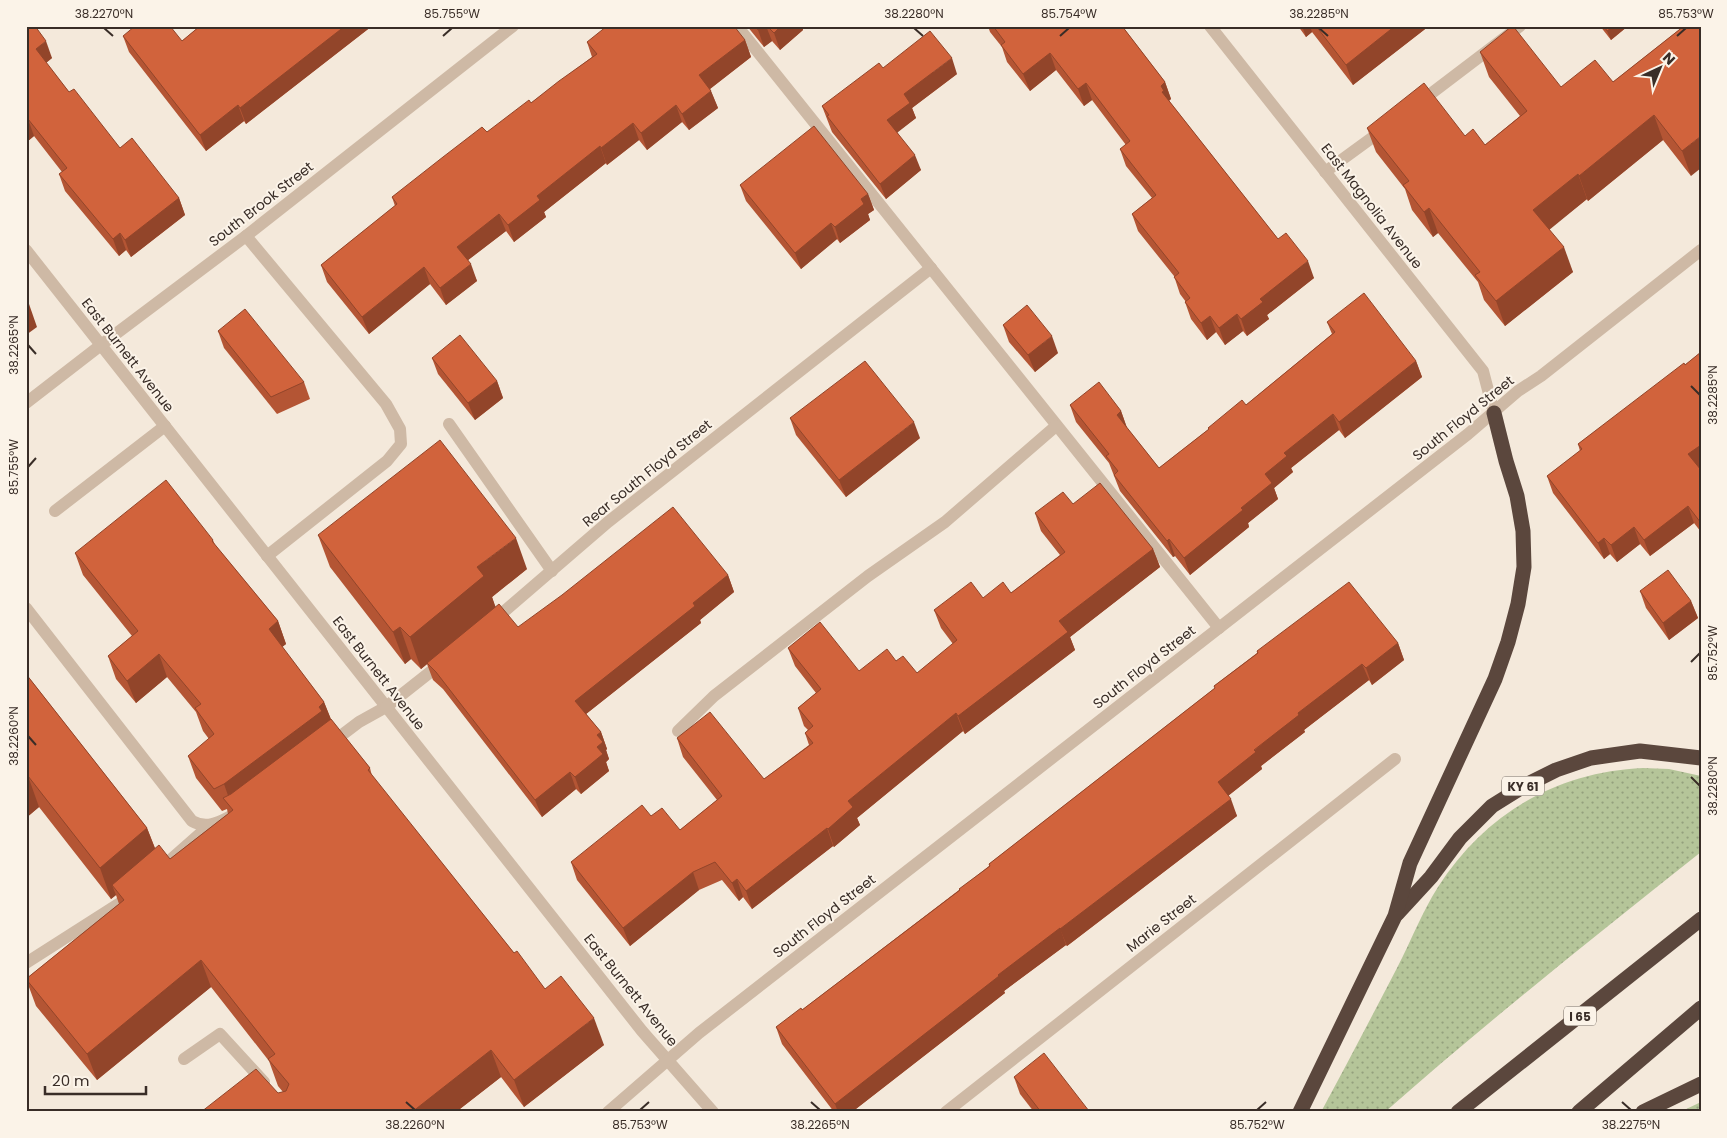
<svg xmlns="http://www.w3.org/2000/svg" width="1727" height="1138" font-family="Poppins,sans-serif">
	<style>
		.grass { fill: url(#grass-dots) }
		.lines { fill: none; stroke-linecap: round; stroke-linejoin: round }
		.service { stroke: #ceb9a5; stroke-width: 12 }
		.minor { stroke: #ceb9a5; stroke-width: 12 }
		.tertiary { stroke: #ceb9a5; stroke-width: 12 }
		.motorway { stroke: #5b473d; stroke-width: 15 }
		.wall { fill: #b45534 }
		.shaded-wall { fill: #92452a }
		.building { fill: #d1633c; stroke: #92452a }
		.ticks { fill: none; stroke: #392d27; stroke-width: 2 }
		.labels { text-anchor: middle; dominant-baseline: central; stroke-width: 4; stroke-linejoin: round; paint-order: stroke }
		.shield { fill: #fbf3e8; stroke: #736861; stroke-width: 1 }
		.shield-label { font-size: 12px; font-weight: bold; fill: #392d27 }
		.street-label { font-size: 14px; fill: #392d27; stroke: #fbf3e8 }
		.neatline { fill: none; stroke: #392d27; stroke-width: 2 }
		.ticks-label { font-size: 12px; text-anchor: middle; fill: #392d27 }
	</style>
	<defs>
		<pattern id="grass-dots" width="8" height="8" patternUnits="userSpaceOnUse" patternTransform="scale(1.25)"><rect width="8" height="8" fill="#b5c599"/><path d="M2 2h.1M6 6h.1" fill="none" stroke="#94a07d" stroke-width="1.8" stroke-linecap="round"/></pattern>
	</defs>
	<rect width="100%" height="100%" fill="#f4e9db"/>
	<g class="grass">
		<path d="M 1643,768 L 1669,769 L 1701,776 L 1701,852 C 1594,937 1487,1022 1385,1112 L 1321,1112 C 1347,1064 1372,1016 1397,968 C 1411,941 1422,912 1438,887 C 1485,814 1556,772 1643,768 Z"/>
		<polygon points="1701,1102 1701,1112 1680,1112"/>
	</g>
	<g class="lines">
		<g class="service">
			<polyline points="737,26 1219,628"/>
			<polyline points="1420,102 1520,26"/>
			<polyline points="1325,172 1384,129"/>
			<polyline points="246,236 386,404 400,429 401,444 387,461 267,556"/>
			<polyline points="449,424 552,571"/>
			<polyline points="55,511 165,426"/>
			<path d="M 26,608 L 192,821 C 206,829 218,823 231,816"/>
			<polyline points="678,731 714,696 868,576 945,522 1056,426"/>
			<polyline points="330,744 359,722 386,707"/>
			<polyline points="168,862 210,825"/>
			<polyline points="26,963 120,903 130,894"/>
			<polyline points="184,1059 220,1034 264,1082"/>
		</g>
		<g class="minor">
			<polyline points="1210,26 1483,371 1494,413"/>
			<polyline points="26,250 642,1031 713,1112"/>
			<polyline points="493,621 608,522 931,268"/>
			<polyline points="386,707 443,662"/>
			<polyline points="608,1112 699,1033 1468,434 1518,391 1541,376 1701,250"/>
			<polyline points="946,1112 1395,759"/>
		</g>
		<polyline class="tertiary" points="26,403 101,345 246,236 513,26"/>
		<g class="motorway">
			<polyline points="1397,914 1431,877 1460,838 1492,806 1524,786 1556,770 1591,758 1640,751 1701,758"/>
			<polyline points="1300,1112 1395,916 1410,863 1495,679 1508,642 1518,604 1524,567 1523,531 1517,496 1506,461 1494,413"/>
			<polyline points="1458,1112 1701,919"/>
			<polyline points="1579,1112 1701,1008"/>
			<polyline points="1643,1112 1701,1084"/>
		</g>
	</g>
	<g class="wall">
		<polygon points="26,26 52,58 46,63 69,92 120,148 179,198 185,215 131,257 126,250 119,256 65,191 59,174 62,172 34,136 28,141 26,139"/>
		<polygon points="200,26 372,26 246,124 244,121 206,151 129,52 123,36 182,41"/>
		<polygon points="747,26 802,26 803,30 780,50 772,41 764,47"/>
		<polygon points="988,26 1122,26 1165,82 1171,99 1169,101 1278,239 1314,278 1267,315 1269,319 1247,336 1243,331 1225,345 1216,332 1207,340 1191,319 1185,302 1186,302 1180,294 1174,276 1138,231 1132,214 1152,198 1126,166 1120,149 1126,145 1092,100 1084,106 1056,70 1030,91 1007,62 1002,47 990,32"/>
		<polygon points="1298,26 1429,26 1353,85 1312,32 1306,37"/>
		<polygon points="1600,26 1628,26 1611,40"/>
		<polygon points="1684,26 1691,176 1663,140 1588,201 1587,199 1549,229 1573,272 1505,326 1484,300 1478,282 1438,233 1433,237 1412,210 1405,189 1376,152 1367,128 1465,136 1485,145 1520,116 1489,77 1480,52 1561,87 1613,82"/>
		<polygon points="745,40 751,57 710,89 718,108 689,130 682,122 647,150 639,140 607,165 606,163 544,212 546,217 514,242 506,231 468,260 477,281 446,305 430,284 369,334 327,282 321,265 395,206 392,197 487,132 531,103 592,57 587,42"/>
		<polygon points="883,68 957,74 912,108 916,118 897,132 921,170 886,199 832,132 822,106"/>
		<polygon points="740,185 868,194 874,210 868,214 870,220 840,243 837,239 801,269 746,201"/>
		<polygon points="1327,322 1416,361 1422,377 1345,438 1339,430 1291,468 1293,472 1274,488 1278,499 1248,523 1249,527 1190,575 1175,556 1173,557 1120,491 1109,463 1076,422 1070,405 1121,411 1127,428 1159,468 1209,429 1208,428 1246,405 1332,334"/>
		<polygon points="1003,325 1058,353 1035,372 1009,342"/>
		<polygon points="218,331 304,382 310,399 277,414 224,348"/>
		<polygon points="1701,352 1701,466 1699,468 1701,470 1701,532 1694,523 1650,556 1640,544 1617,562 1610,554 1604,559 1553,493 1547,476 1580,451 1578,444 1685,365"/>
		<polygon points="432,358 497,381 503,398 475,420 438,374"/>
		<polygon points="790,418 920,438 846,497 796,435"/>
		<polygon points="1073,504 1153,549 1160,567 1070,637 1075,650 965,734 963,731 857,818 860,825 834,847 833,846 752,909 743,897 739,901 722,880 699,890 630,946 577,880 571,862 651,816 680,830 717,800 683,757 677,738 764,779 809,745 805,733 808,730 804,726 798,708 816,693 795,666 788,648 859,671 896,661 917,673 953,644 941,628 934,610 983,598 1011,593 1060,555 1041,531 1035,513"/>
		<polygon points="318,535 527,569 492,597 495,607 518,627 728,575 734,592 700,620 701,623 586,714 601,732 607,749 606,750 609,759 606,762 609,771 581,794 576,789 542,817 443,689 433,680 427,664 421,669 411,659 405,664 330,567"/>
		<polygon points="213,540 215,545 278,621 286,644 282,647 324,702 331,720 370,768 372,776 514,953 545,989 604,1045 524,1107 501,1077 456,1112 201,1112 283,1092 278,1086 269,1061 211,987 97,1080 36,1006 26,979 119,904 116,895 111,899 39,807 26,818 26,674 147,828 155,848 170,859 228,814 227,809 222,811 196,778 188,756 209,739 203,731 196,712 167,677 136,703 116,679 108,656 132,636 83,575 75,553"/>
		<polygon points="1640,591 1691,601 1698,618 1669,640 1646,608"/>
		<polygon points="1398,643 1404,660 1372,685 1369,680 1304,730 1305,732 1261,766 1262,769 1228,796 1237,816 1067,946 1066,945 1004,991 1005,993 852,1112 834,1112 782,1044 776,1027 802,1010 959,890 989,866 989,864 1215,688 1214,686 1257,653 1257,651"/>
		<polygon points="1014,1077 1089,1112 1034,1112 1020,1094"/>
	</g>
	<g class="shaded-wall">
		<polygon points="345,26 372,26 246,124 240,108"/>
		<polygon points="763,26 766,26 772,41 764,47 758,30"/>
		<polygon points="781,26 802,26 803,30 780,50 774,33"/>
		<polygon points="1302,26 1310,26 1312,32 1306,37"/>
		<polygon points="1395,26 1429,26 1353,85 1346,65"/>
		<polygon points="1614,26 1628,26 1611,40 1607,31"/>
		<polygon points="745,40 751,57 706,92 699,75"/>
		<polygon points="46,41 52,58 42,66 36,49"/>
		<polygon points="1050,53 1056,70 1030,91 1023,74"/>
		<polygon points="952,58 957,74 912,108 916,118 893,136 887,120 904,94"/>
		<polygon points="1165,82 1171,99 1168,101 1162,92 1161,86"/>
		<polygon points="1086,83 1092,100 1084,106 1078,89"/>
		<polygon points="711,91 718,108 689,130 682,114"/>
		<polygon points="238,105 244,121 206,151 200,135"/>
		<polygon points="676,105 682,122 647,150 641,133"/>
		<polygon points="1654,115 1663,140 1588,201 1579,176"/>
		<polygon points="28,119 34,136 28,141 26,137 26,120"/>
		<polygon points="633,123 639,140 607,165 601,148"/>
		<polygon points="1701,136 1701,168 1691,176 1682,151"/>
		<polygon points="600,146 606,163 544,212 546,217 514,242 508,225 537,196"/>
		<polygon points="915,155 921,170 886,199 880,184"/>
		<polygon points="1578,174 1587,199 1543,235 1533,210"/>
		<polygon points="868,194 874,210 868,214 870,220 840,243 835,227 861,199"/>
		<polygon points="179,198 185,215 131,257 125,240"/>
		<polygon points="1429,208 1438,233 1433,237 1424,212"/>
		<polygon points="499,214 506,231 463,264 457,247"/>
		<polygon points="831,223 837,239 801,269 795,253"/>
		<polygon points="120,233 126,250 119,256 113,239"/>
		<polygon points="1564,247 1573,272 1505,326 1496,301"/>
		<polygon points="1308,261 1314,278 1267,315 1269,319 1247,336 1241,319 1260,299"/>
		<polygon points="471,264 477,281 446,305 440,288"/>
		<polygon points="424,267 430,284 369,334 362,317"/>
		<polygon points="29,304 37,327 26,335 26,305"/>
		<polygon points="1237,314 1243,331 1225,345 1219,328"/>
		<polygon points="1210,316 1216,332 1207,340 1201,323"/>
		<polygon points="1052,336 1058,353 1035,372 1028,355"/>
		<polygon points="1416,361 1422,377 1345,438 1339,422"/>
		<polygon points="497,381 503,398 475,420 468,403"/>
		<polygon points="1121,411 1127,428 1123,431 1117,415"/>
		<polygon points="1333,414 1339,430 1291,468 1293,472 1274,488 1278,499 1248,523 1249,527 1190,575 1184,558 1241,508 1265,474 1284,453"/>
		<polygon points="914,422 920,438 846,497 839,480"/>
		<polygon points="1701,445 1701,466 1694,471 1688,454"/>
		<polygon points="1688,506 1694,523 1650,556 1644,540"/>
		<polygon points="1634,527 1640,544 1617,562 1611,545"/>
		<polygon points="516,538 527,569 492,597 496,608 421,669 410,637 477,567"/>
		<polygon points="1604,538 1610,554 1604,559 1598,543"/>
		<polygon points="1169,539 1175,556 1173,557 1167,541"/>
		<polygon points="1153,549 1160,567 1070,637 1075,650 965,734 958,716 1059,621"/>
		<polygon points="728,575 734,592 700,620 701,623 581,718 575,701 693,603"/>
		<polygon points="1691,601 1698,618 1669,640 1663,623"/>
		<polygon points="278,621 286,644 277,651 269,629"/>
		<polygon points="400,627 411,659 405,664 393,632"/>
		<polygon points="1398,643 1404,660 1372,685 1366,668"/>
		<polygon points="159,654 167,677 136,703 127,681"/>
		<polygon points="1362,664 1369,680 1304,730 1305,732 1261,766 1262,769 1224,799 1218,782 1298,713"/>
		<polygon points="324,702 333,724 232,807 224,784 319,707"/>
		<polygon points="956,713 963,731 857,818 860,825 834,847 828,829 848,801"/>
		<polygon points="601,732 607,749 606,750 609,759 606,762 609,771 581,794 575,777 597,735"/>
		<polygon points="570,772 576,789 542,817 535,800"/>
		<polygon points="28,776 39,807 26,818 26,777"/>
		<polygon points="1231,799 1237,816 1067,946 1060,929"/>
		<polygon points="147,828 159,859 112,885 116,895 111,899 100,868"/>
		<polygon points="827,828 833,846 752,909 746,891"/>
		<polygon points="693,872 699,890 630,946 623,928"/>
		<polygon points="737,879 743,897 739,901 732,883"/>
		<polygon points="1060,928 1066,945 1004,991 1005,993 852,1112 838,1112 835,1104 998,975"/>
		<polygon points="201,960 211,987 97,1080 87,1054"/>
		<polygon points="594,1018 604,1045 524,1107 514,1080"/>
		<polygon points="491,1050 501,1077 456,1112 412,1112"/>
	</g>
	<g class="building">
		<polygon points="26,26 35,26 46,41 36,49 69,92 74,89 120,148 132,138 179,198 125,240 120,233 113,239 59,174 67,168 28,119 26,120"/>
		<polygon points="135,26 170,26 182,41 200,26 345,26 240,108 238,105 200,135 123,36"/>
		<polygon points="607,26 734,26 745,40 699,75 711,91 682,114 676,105 641,133 633,123 601,148 600,146 537,196 540,200 508,225 499,214 457,247 471,264 440,288 424,267 362,317 321,265 397,204 392,197 443,157 482,127 487,132 529,100 531,103 559,81 597,54 587,42"/>
		<polygon points="755,26 763,26 758,30"/>
		<polygon points="767,26 781,26 774,33"/>
		<polygon points="993,26 1122,26 1165,82 1161,86 1164,91 1162,92 1278,239 1286,233 1308,261 1260,299 1263,302 1241,319 1237,314 1219,328 1210,316 1201,323 1185,302 1190,298 1174,277 1179,273 1132,214 1156,195 1120,149 1130,141 1086,83 1078,89 1050,53 1023,74 1001,45 1005,42"/>
		<polygon points="1316,26 1395,26 1346,65"/>
		<polygon points="1512,26 1513,26 1561,87 1595,60 1613,82 1684,26 1701,26 1701,136 1682,151 1654,115 1579,176 1578,174 1533,210 1564,247 1496,301 1475,275 1480,272 1429,208 1424,212 1403,185 1409,181 1367,128 1424,83 1465,136 1473,129 1485,145 1527,111 1480,52"/>
		<polygon points="1604,26 1614,26 1607,31"/>
		<polygon points="930,31 952,58 904,94 910,103 887,120 915,155 880,184 827,116 829,115 822,106 879,63 883,68"/>
		<polygon points="814,126 868,194 861,199 864,204 835,227 831,223 795,253 740,185"/>
		<polygon points="1364,293 1416,361 1339,422 1333,414 1284,453 1287,456 1265,474 1272,483 1241,508 1243,510 1184,558 1169,539 1167,541 1114,475 1118,471 1106,456 1109,454 1070,405 1099,382 1121,411 1117,415 1159,468 1209,429 1208,428 1242,400 1246,405 1335,332 1327,322"/>
		<polygon points="1027,305 1052,336 1028,355 1003,325"/>
		<polygon points="245,309 304,382 271,397 218,331"/>
		<polygon points="460,335 497,381 468,403 432,358"/>
		<polygon points="1701,352 1701,445 1688,454 1701,470 1701,523 1688,506 1644,540 1634,527 1611,545 1604,538 1598,543 1547,476 1582,449 1578,444 1684,363 1685,365"/>
		<polygon points="865,361 914,422 839,480 790,418"/>
		<polygon points="440,440 516,538 477,567 484,576 410,637 400,627 393,632 318,535"/>
		<polygon points="166,480 213,540 212,541 278,621 269,629 324,702 319,707 322,711 224,784 214,789 188,756 214,734 195,708 201,704 159,654 127,681 108,656 138,631 75,553"/>
		<polygon points="1100,483 1153,549 1059,621 1068,632 958,716 956,713 848,801 853,807 828,829 827,828 746,891 737,879 732,883 715,862 693,872 623,928 571,862 642,805 651,816 662,808 680,830 722,796 677,738 710,712 764,779 813,743 805,733 813,726 798,708 821,689 788,648 820,622 859,671 887,649 896,661 903,656 917,673 957,640 934,610 971,582 983,598 1003,582 1011,593 1065,552 1035,513 1063,492 1073,504"/>
		<polygon points="673,507 728,575 693,603 695,606 575,701 601,732 597,735 603,742 597,747 603,754 575,777 570,772 535,800 436,672 427,663 499,604 518,627 562,595"/>
		<polygon points="1668,570 1691,601 1663,623 1640,591"/>
		<polygon points="1349,582 1398,643 1366,668 1362,664 1298,713 1299,715 1254,750 1256,752 1218,782 1231,799 1060,929 1060,928 998,975 999,976 835,1104 776,1027 801,1008 802,1010 960,890 959,889 990,866 989,864 1215,688 1214,686 1258,653 1257,651"/>
		<polygon points="26,674 147,828 100,868 28,776 26,777"/>
		<polygon points="331,719 370,768 368,770 514,953 517,951 545,989 561,976 594,1018 514,1080 491,1050 412,1112 201,1112 256,1069 278,1093 286,1091 289,1084 268,1059 275,1054 201,960 87,1054 26,979 124,900 112,885 159,845 170,859 233,810 223,798 231,794"/>
		<polygon points="1044,1053 1089,1111 1088,1112 1041,1112 1014,1077"/>
	</g>
	<path class="ticks" d="M 104,28 L 113,36M 914,28 L 923,36M 1319,28 L 1328,36M 443,36 L 452,28M 1060,36 L 1069,28M 1677,36 L 1686,28M 28,345 L 36,354M 1691,386 L 1700,395M 28,467 L 36,458M 1691,662 L 1700,653M 28,736 L 36,745M 1691,777 L 1700,786M 406,1102 L 415,1110M 811,1102 L 820,1110M 1622,1102 L 1631,1110M 640,1110 L 649,1102M 1257,1110 L 1266,1102"/>
	<g class="labels">
		<g class="shield">
			<rect x="1502" y="776.5" width="42" height="19" rx="4"/>
			<rect x="1564" y="1006.5" width="32" height="19" rx="4"/>
		</g>
		<g class="shield-label">
			<text x="1523" y="786">KY 61</text>
			<text x="1580" y="1016">I 65</text>
		</g>
		<g class="street-label">
			<text transform="translate(261 204) rotate(-38)">South Brook Street</text>
			<text transform="translate(1372 206) rotate(52)">East Magnolia Avenue</text>
			<text transform="translate(128 355) rotate(52)">East Burnett Avenue</text>
			<text transform="translate(1463 418) rotate(-39)">South Floyd Street</text>
			<text transform="translate(647 473) rotate(-39)">Rear South Floyd Street</text>
			<text transform="translate(1144 667) rotate(-38)">South Floyd Street</text>
			<text transform="translate(379 673) rotate(52)">East Burnett Avenue</text>
			<text transform="translate(824 916) rotate(-38)">South Floyd Street</text>
			<text transform="translate(1161 923) rotate(-38)">Marie Street</text>
			<text transform="translate(631 990) rotate(51)">East Burnett Avenue</text>
		</g>
	</g>
	<rect width="1727" height="1138" fill="none" stroke="#fbf3e8" stroke-width="55"/>
	<g transform="translate(1660 68) rotate(44)" stroke="#fbf3e8" stroke-width="4" paint-order="stroke">
	<path d="M0-4L9 19L0 12L-9 19Z" fill="#392d27"/>
	<text y="-8" font-size="14" font-weight="bold" text-anchor="middle" fill="#392d27">N</text>
	</g>
	<path d="M45 1086v8h101v-8" fill="none" stroke="#392d27" stroke-width="2.5"/>
	<text x="52" y="1086" font-size="15" fill="#392d27" stroke="#fbf3e8" stroke-width="4" paint-order="stroke">20 m</text>
	<rect x="28" y="28" width="1672" height="1082" class="neatline"/>
	<g class="ticks-label">
		<text x="104" y="18">38.2270°N</text>
		<text x="452" y="18">85.755°W</text>
		<text x="914" y="18">38.2280°N</text>
		<text x="1069" y="18">85.754°W</text>
		<text x="1319" y="18">38.2285°N</text>
		<text x="1686" y="18">85.753°W</text>
		<text transform="translate(14 345) rotate(-90)" y="4">38.2265°N</text>
		<text transform="translate(1713 395) rotate(-90)" y="4">38.2285°N</text>
		<text transform="translate(14 467) rotate(-90)" y="4">85.755°W</text>
		<text transform="translate(1713 653) rotate(-90)" y="4">85.752°W</text>
		<text transform="translate(14 736) rotate(-90)" y="4">38.2260°N</text>
		<text transform="translate(1713 786) rotate(-90)" y="4">38.2280°N</text>
		<text x="415" y="1129">38.2260°N</text>
		<text x="640" y="1129">85.753°W</text>
		<text x="820" y="1129">38.2265°N</text>
		<text x="1257" y="1129">85.752°W</text>
		<text x="1631" y="1129">38.2275°N</text>
	</g>
</svg>
